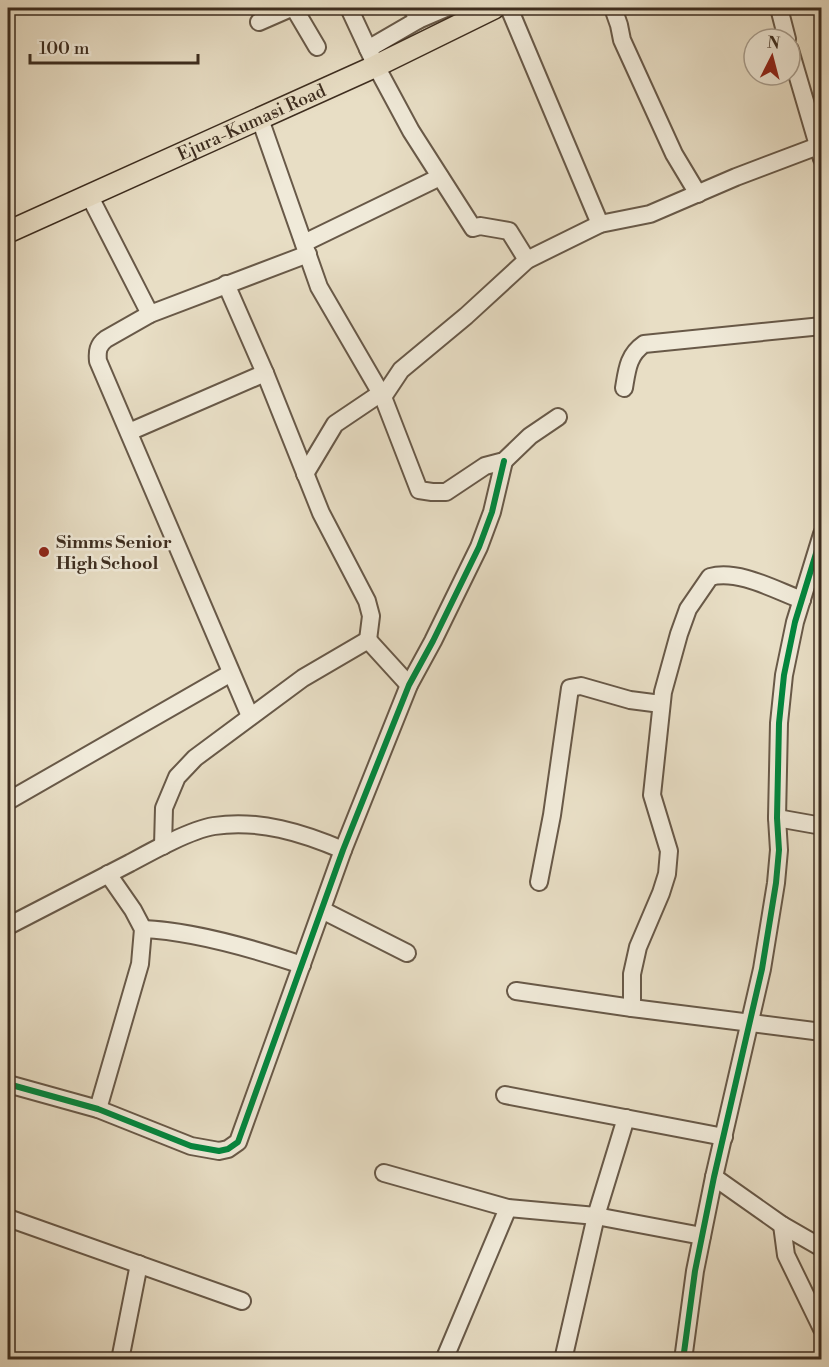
<svg xmlns="http://www.w3.org/2000/svg" width="829" height="1367" font-family="'Libre Bodoni',serif">
	<style>
		.lines { fill: none; stroke-linecap: round; stroke-linejoin: round }
		.minor-casing { stroke: #685948; stroke-width: 20 }
		.major-casing { stroke: #3d2d1f; stroke-width: 24 }
		.minor { stroke: #f0ead9; stroke-width: 16 }
		.major { stroke: #e8dec5; stroke-width: 21 }
		.cycleway-casing { stroke: #f0ead9; stroke-width: 10 }
		.cycleway { stroke: #00873e; stroke-width: 6 }
		.poi-dot { fill: #8f2418; stroke: #f0ead9; stroke-width: 2 }
		.labels { text-anchor: middle; dominant-baseline: central; stroke-width: 5; stroke-linejoin: round; paint-order: stroke }
		.street-label { font-size: 18px; fill: #3d2d1f; stroke: #f0ead9 }
		.poi-label { font-size: 18px; font-weight: bold; fill: #3d2d1f; stroke: #f0ead9; text-anchor: start }
	</style>
	<rect width="100%" height="100%" fill="#e8dec5"/>
	<filter id="stains"><feTurbulence type="fractalNoise" baseFrequency=".00333" numOctaves="4"/><feColorMatrix values="0 0 0 0 .2 0 0 0 0 .09 0 0 0 0 .02 0 0 0 .5 -.17"/></filter>
	<radialGradient id="worn" r=".72"><stop offset=".6" stop-color="#630" stop-opacity="0"/><stop offset="1" stop-color="#630" stop-opacity=".3"/></radialGradient>
	<g class="lines">
		<defs>
			<g id="minor">
				<polyline points="294,8 317,47"/>
				<polyline points="349,8 376,66 411,131 473,228 480,226 509,231 527,260"/>
				<polyline points="509,8 600,224"/>
				<polyline points="613,8 619,25 622,40 674,154 698,194"/>
				<polyline points="779,8 787,39"/>
				<polyline points="418,20 446,8"/>
				<polyline points="259,22 291,8"/>
				<polyline points="368,49 418,20 412,8"/>
				<polyline points="790,50 822,159"/>
				<polyline points="260,119 319,287 383,397 419,490 432,492 446,492 485,466 504,461 530,436 558,417"/>
				<polyline points="89,195 150,314"/>
				<polyline points="304,243 440,177"/>
				<polyline points="226,284 265,373 321,513 367,601 371,616 368,640"/>
				<path d="M 624,388 C 627,370 628,355 644,344 L 822,326"/>
				<polyline points="383,397 401,370 466,316 527,260 600,224 650,214 736,177 818,146"/>
				<polyline points="129,432 265,373"/>
				<polyline points="305,474 335,424 381,393"/>
				<path d="M 250,716 L 98,361 C 97,351 98,345 106,339 L 150,314 L 308,254"/>
				<polyline points="8,801 231,673"/>
				<polyline points="777,818 822,826"/>
				<polyline points="163,846 164,808 177,777 195,758 303,678 368,640 409,685"/>
				<polyline points="539,882 552,815 570,688 581,686 630,700 661,704"/>
				<polyline points="322,910 407,953"/>
				<path d="M 8,926 C 48,905 89,884 130,863 C 152,851 190,830 214,826 C 259,819 303,833 343,850"/>
				<path d="M 143,929 C 194,931 254,949 302,965"/>
				<polyline points="516,991 632,1008 822,1032"/>
				<path d="M 632,1008 L 632,974 L 638,947 L 661,893 L 667,874 L 669,851 L 652,795 L 663,692 L 679,634 L 688,609 L 710,577 C 738,569 775,590 802,600"/>
				<polyline points="8,1084 98,1109 191,1146 219,1151 228,1149 238,1142 343,850 409,685 433,641 479,547 492,512 504,461"/>
				<polyline points="505,1095 724,1137"/>
				<polyline points="98,1109 140,964 143,929 133,910 108,874"/>
				<polyline points="384,1173 508,1208 596,1216 702,1236"/>
				<polyline points="714,1177 782,1225 822,1248"/>
				<polyline points="8,1218 242,1301"/>
				<polyline points="782,1225 786,1255 822,1329"/>
				<polyline points="120,1360 139,1264"/>
				<polyline points="444,1360 508,1208"/>
				<polyline points="563,1360 596,1216 626,1118"/>
				<polyline points="683,1360 695,1271 714,1177 762,969 776,883 779,850 777,818 779,723 784,675 795,622 822,534"/>
			</g>
			<g id="major">
				<path id="s1" d="M 8,232 L 376,66 L 494,8"/>
			</g>
		</defs>
		<use href="#minor" class="minor-casing"/>
		<use href="#major" class="major-casing"/>
		<use href="#minor" class="minor"/>
		<use href="#major" class="major"/>
		<defs>
			<g id="cycleway">
				<polyline points="8,1084 98,1109 191,1146 219,1151 228,1149 238,1142 343,850 409,685 433,641 479,547 492,512 504,461"/>
				<polyline points="683,1360 695,1271 714,1177 762,969 776,883 779,850 777,818 779,723 784,675 795,622 822,534"/>
			</g>
		</defs>
		<use href="#cycleway" class="cycleway-casing"/>
		<use href="#cycleway" class="cycleway"/>
	</g>
	<circle class="poi-dot" cx="44" cy="552" r="6"/>
	<g class="labels">
		<g class="street-label">
			<text stroke="none"><textPath href="#s1" startOffset="267">Ejura-Kumasi Road</textPath></text>
		</g>
		<g class="poi-label">
			<text x="56" y="542">Simms Senior<tspan x="56" dy="21">High School</tspan></text>
		</g>
	</g>
	<rect width="829" height="1367" fill="none" stroke="#e8dec5" stroke-width="30"/>
	<rect x="9" y="9" width="811" height="1349" fill="none" stroke="#3d2d1f" stroke-width="3"/>
	<rect x="15" y="15" width="799" height="1337" fill="none" stroke="#3d2d1f" stroke-width="1.5"/>
	<g transform="translate(772 57) rotate(6)"><circle r="28" fill="#f0ead9" stroke="#a89e8f" stroke-width="1.5"/>
	<path d="M0-4.5L10 22L0 15L-10 22Z" fill="#8f2418"/>
	<text y="-9" font-size="16" font-weight="bold" text-anchor="middle" fill="#3d2d1f">N</text>
	</g>
	<path d="M30 54v9h168v-9" fill="none" stroke="#3d2d1f" stroke-width="3"/>
	<text x="39" y="54" font-size="18" fill="#3d2d1f" stroke="#f0ead9" stroke-width="4.5" paint-order="stroke">100 m</text>
	<rect width="100%" height="100%" filter="url(#stains)"/>
	<rect width="100%" height="100%" fill="url(#worn)"/>
</svg>
